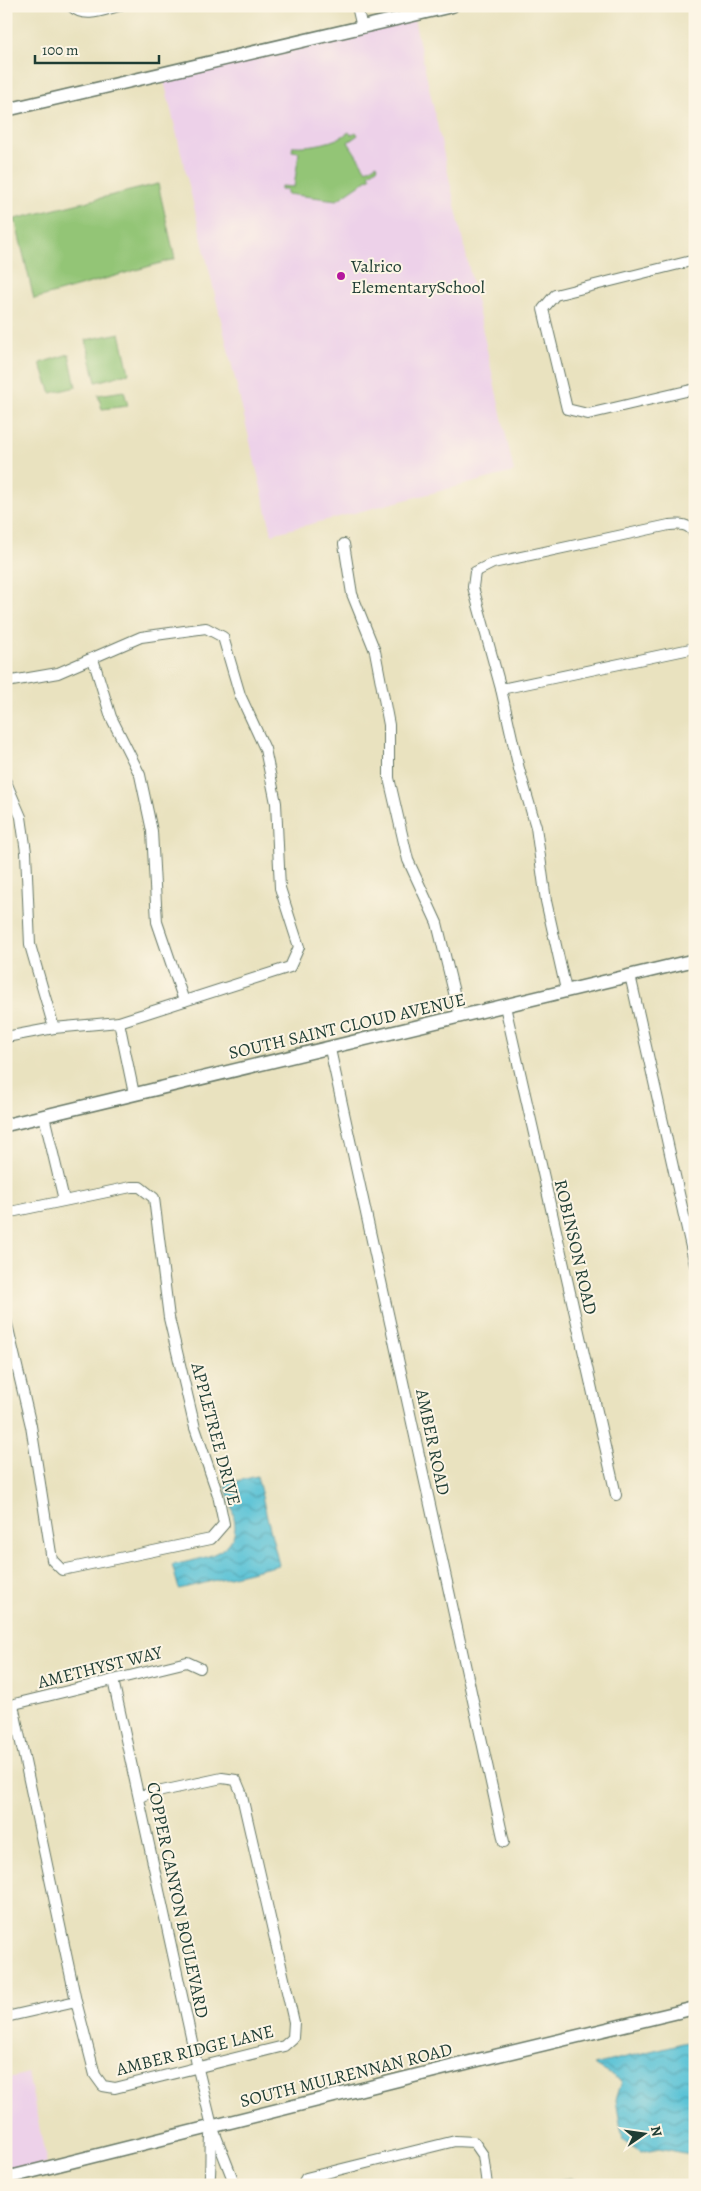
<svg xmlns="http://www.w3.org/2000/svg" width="701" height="2191" font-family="Alegreya,serif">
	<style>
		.built { fill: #edd1e9 }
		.forest { fill: url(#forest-firs); stroke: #4a744e }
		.garden { fill: #93c576; stroke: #598155 }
		.water { fill: url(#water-waves); stroke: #3c8085 }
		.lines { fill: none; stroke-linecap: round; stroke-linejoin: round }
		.minor-casing { stroke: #667765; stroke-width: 12 }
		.tertiary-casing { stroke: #667765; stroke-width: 15 }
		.minor { stroke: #fff; stroke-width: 10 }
		.tertiary { stroke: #fff; stroke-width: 12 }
		.poi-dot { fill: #b5179e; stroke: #fcf5e5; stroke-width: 2 }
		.labels { text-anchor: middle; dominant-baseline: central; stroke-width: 4; stroke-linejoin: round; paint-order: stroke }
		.poi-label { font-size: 18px; fill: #1f3d34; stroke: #fcf5e5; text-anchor: start }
		.street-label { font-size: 18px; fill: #1f3d34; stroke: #fcf5e5 }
	</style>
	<defs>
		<pattern id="forest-firs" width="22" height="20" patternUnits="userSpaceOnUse" patternTransform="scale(1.25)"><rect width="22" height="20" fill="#76aa67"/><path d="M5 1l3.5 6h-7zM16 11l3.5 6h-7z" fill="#608c56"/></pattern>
		<pattern id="water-waves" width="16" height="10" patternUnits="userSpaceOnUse" patternTransform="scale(1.25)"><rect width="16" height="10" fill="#5ac2d6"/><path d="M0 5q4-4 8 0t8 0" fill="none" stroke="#4a9fae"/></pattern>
	</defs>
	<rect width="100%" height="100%" fill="#fcf5e5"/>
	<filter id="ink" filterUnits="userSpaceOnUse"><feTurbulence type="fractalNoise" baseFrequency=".02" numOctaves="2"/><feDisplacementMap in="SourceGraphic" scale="10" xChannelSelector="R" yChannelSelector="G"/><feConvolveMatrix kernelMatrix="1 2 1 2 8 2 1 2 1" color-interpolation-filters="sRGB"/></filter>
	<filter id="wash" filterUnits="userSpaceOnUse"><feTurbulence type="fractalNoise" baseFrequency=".0096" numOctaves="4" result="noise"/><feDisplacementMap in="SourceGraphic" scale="20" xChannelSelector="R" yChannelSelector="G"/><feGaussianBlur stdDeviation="1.12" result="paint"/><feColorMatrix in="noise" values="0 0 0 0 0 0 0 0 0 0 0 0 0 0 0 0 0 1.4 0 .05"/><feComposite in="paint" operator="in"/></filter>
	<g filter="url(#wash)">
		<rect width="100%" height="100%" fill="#e9e2bf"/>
		<g class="built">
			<polygon points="414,19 514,472 272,534 164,81"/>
			<polygon points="28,2073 47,2164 6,2174 6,2079"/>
		</g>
		<polygon class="forest" points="571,2178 587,2185 545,2185 546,2182"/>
		<g class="garden">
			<path d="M 349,132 L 351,135 L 356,132 L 358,135 L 348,142 L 366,170 L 377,164 L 378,167 L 369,174 L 371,177 L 337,200 L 287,194 L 287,189 L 281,189 L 281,186 L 294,187 L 299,152 L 292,151 L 293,146 C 310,147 335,143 349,132 Z"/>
			<polygon points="158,184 175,259 34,299 15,219"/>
			<polygon points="120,333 129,373 96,382 86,340"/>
			<polygon points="69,354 76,387 51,393 40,363"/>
			<polygon points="124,391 128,406 102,409 98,395"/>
		</g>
		<g class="water">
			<path d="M 257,1476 L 279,1565 L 179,1589 L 172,1565 C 194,1560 234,1556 235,1527 C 235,1514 228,1497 225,1484 Z"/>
			<polygon points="695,2040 695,2155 659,2148 641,2152 623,2141 616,2100 622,2081 594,2065"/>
		</g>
	</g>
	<g filter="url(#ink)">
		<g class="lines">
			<defs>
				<g id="minor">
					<path d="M 71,6 C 84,19 104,10 119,6"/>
					<polyline points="357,6 362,28"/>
					<polyline points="695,260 555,295 543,309 567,409 588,414 695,389"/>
					<path d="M 695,534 C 688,523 680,524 669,525 L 493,563 L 475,572 L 473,587 L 501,689 L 695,648"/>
					<polyline points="344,544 352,594 375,651 389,725 389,778 408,860 437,923 460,1017"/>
					<polyline points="93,659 111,717 140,775 152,831 157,922 184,1001"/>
					<polyline points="6,682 58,673 141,637 206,628 223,637 240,695 265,749 276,803 280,888 299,947 290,967 119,1022 54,1028 6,1037"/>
					<polyline points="501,689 519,769 536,827 546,901 566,990"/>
					<polyline points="6,782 21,817 26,852 30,945 54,1028"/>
					<polyline points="630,975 695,1265"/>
					<polyline points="505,1006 616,1495"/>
					<polyline points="119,1022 134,1094"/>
					<polyline points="330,1049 504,1842"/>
					<polyline points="44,1116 64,1200"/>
					<polyline points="6,1213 131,1187 140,1187 154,1198 169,1318 195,1428 218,1495 224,1524 211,1539 62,1570 52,1560 31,1426 6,1320"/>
					<polyline points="695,1551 695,1574"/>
					<polyline points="113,1680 198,2069 212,2126 235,2185"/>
					<polyline points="13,1705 76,2001 95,2075 103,2086 115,2088 284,2046 293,2038 294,2022 241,1792 236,1780 222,1778 139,1796"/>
					<polyline points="6,1706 187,1662 200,1668"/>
					<polyline points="6,2017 76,2001"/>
					<path d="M 209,2185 C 212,2165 209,2146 212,2126"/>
					<polyline points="302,2185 306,2178 455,2141 474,2142 483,2155 487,2185"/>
				</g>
				<g id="tertiary">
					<polyline points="6,110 452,6"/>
					<polyline points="6,1125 695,960"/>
					<polyline points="6,2178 478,2060 695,2008"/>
				</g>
			</defs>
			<use href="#minor" class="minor-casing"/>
			<use href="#tertiary" class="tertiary-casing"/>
			<use href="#minor" class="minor"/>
			<use href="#tertiary" class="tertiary"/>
		</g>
	</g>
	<circle class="poi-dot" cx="341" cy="276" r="5"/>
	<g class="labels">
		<g class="poi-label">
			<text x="351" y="266">Valrico<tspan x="351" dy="21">ElementarySchool</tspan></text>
		</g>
		<g class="street-label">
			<text transform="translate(347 1026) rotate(-13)">SOUTH SAINT CLOUD AVENUE</text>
			<text transform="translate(576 1247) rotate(77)">ROBINSON ROAD</text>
			<text transform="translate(216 1434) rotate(75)">APPLETREE DRIVE</text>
			<text transform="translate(433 1442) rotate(78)">AMBER ROAD</text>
			<text transform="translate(100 1667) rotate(-14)">AMETHYST WAY</text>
			<text transform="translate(178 1900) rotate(78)">COPPER CANYON BOULEVARD</text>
			<text transform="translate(195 2050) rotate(-14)">AMBER RIDGE LANE</text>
			<text transform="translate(346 2075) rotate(-14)">SOUTH MULRENNAN ROAD</text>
		</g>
	</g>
	<rect width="701" height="2191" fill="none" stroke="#fcf5e5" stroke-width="25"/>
	<g transform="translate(644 2134) rotate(77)" stroke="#fcf5e5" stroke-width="4" paint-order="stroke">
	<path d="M0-4L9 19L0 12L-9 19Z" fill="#1f3d34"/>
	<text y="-8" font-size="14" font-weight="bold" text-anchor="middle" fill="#1f3d34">N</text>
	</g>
	<path d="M35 55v8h124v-8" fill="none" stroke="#1f3d34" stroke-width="2.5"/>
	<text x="42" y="55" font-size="15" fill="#1f3d34" stroke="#fcf5e5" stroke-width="4" paint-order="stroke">100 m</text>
</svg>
